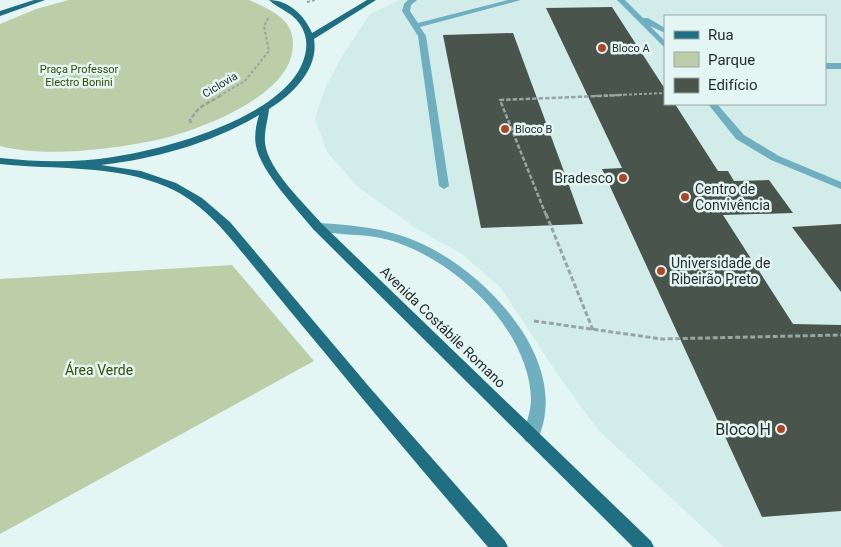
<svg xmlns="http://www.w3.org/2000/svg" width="841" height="547" font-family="Roboto,sans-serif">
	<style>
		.built { fill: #d2ede9; fill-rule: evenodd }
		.green { fill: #bccea7 }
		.building { fill: #48544c }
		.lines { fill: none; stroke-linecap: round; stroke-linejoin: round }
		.path-far2 { stroke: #97a5a3; stroke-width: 2; stroke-dasharray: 3 2; stroke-linecap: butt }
		.path-far1 { stroke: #97a5a3; stroke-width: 2.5; stroke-dasharray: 4.5 2; stroke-linecap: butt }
		.path { stroke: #97a5a3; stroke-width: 3; stroke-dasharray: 5 2.5; stroke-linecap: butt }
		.minor { fill: #6fafc0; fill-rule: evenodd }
		.major { fill: #1f6e81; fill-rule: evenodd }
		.poi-dot { fill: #ad4624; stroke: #e4f6f4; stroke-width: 2 }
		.labels { text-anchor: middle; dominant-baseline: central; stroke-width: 5; stroke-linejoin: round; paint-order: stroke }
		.far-poi-label { font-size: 11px; fill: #272e2d; stroke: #e4f6f4; text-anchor: start }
		.far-park-label { font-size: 11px; fill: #354e02; stroke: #e4f6f4 }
		.far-street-label { font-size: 11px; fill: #272e2d; stroke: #e4f6f4 }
		.poi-label { font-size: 14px; fill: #272e2d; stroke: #e4f6f4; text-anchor: start }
		.street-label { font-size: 14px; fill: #272e2d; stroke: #e4f6f4 }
		.park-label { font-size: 14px; fill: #354e02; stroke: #e4f6f4 }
		.near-poi-label { font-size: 16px; fill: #272e2d; stroke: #e4f6f4; text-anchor: end }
	</style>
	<rect width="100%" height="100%" fill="#e4f6f4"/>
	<path class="built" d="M 399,0 L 841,0 L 841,547 L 724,547 L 598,430 L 556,372 L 501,288 L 462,254 L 417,229 L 358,187 L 327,152 L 315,118 L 326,86 L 341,58 L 370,14 ZM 665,16 L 825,16 L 825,104 L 665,104 Z"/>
	<g class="green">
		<path d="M 69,0 L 249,0 C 262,6 278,12 287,24 C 293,33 294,43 292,53 C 284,98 201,129 161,139 C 116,149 45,158 0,146 L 0,24 L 36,9 Z"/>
		<polygon points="232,265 314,361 0,534 0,279"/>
	</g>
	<g class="building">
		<polygon points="612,7 665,89 665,104 675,104 718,171 728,171 734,181 769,180 793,213 723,215 793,324 841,325 841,511 762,517 602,169 622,168 546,8"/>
		<polygon points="513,33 566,177 583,224 481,228 443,35"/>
		<polygon points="841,224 841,292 792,227"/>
	</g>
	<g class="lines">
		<g class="path-far2">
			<polyline points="307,2 315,0"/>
			<polyline points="219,96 245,81 269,51 264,26 269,17"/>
			<polyline points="594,96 665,93"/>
		</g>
		<g class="path-far1">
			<polyline points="191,123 190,120 199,108 222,95"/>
			<polyline points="546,215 500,100 624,95"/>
		</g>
		<g class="path">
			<polyline points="546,214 593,330"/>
			<polyline points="534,321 662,339 841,335"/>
		</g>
		<g class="minor">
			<polygon points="408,0 417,0 411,5 410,11 418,23 508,0 521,0 420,27 426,36 449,186 444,189 439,186 418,36 402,11 404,4"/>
			<polygon points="617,0 625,0 643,18 648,18 665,28 665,33 650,26 665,41 665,48"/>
			<rect x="825" y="63" width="16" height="6"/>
			<polygon points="708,104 717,104 744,135 779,156 841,182 841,189 771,160 736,139"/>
			<path d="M 318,223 C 352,225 387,228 418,242 C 485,271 574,362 537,441 L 531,443 L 525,441 L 523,436 C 526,424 531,411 531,399 C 529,328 453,258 389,240 C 364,233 338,236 314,230 L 312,227 L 314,224 Z"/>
		</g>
		<g class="major">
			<polygon points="34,0 45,0 0,16 0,11"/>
			<path d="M 269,0 C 289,0 305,16 312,33 L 367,0 L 376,0 L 314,39 C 319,69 293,94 269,109 C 268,120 264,131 265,143 C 268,170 305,204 322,224 L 651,541 L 654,547 L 633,547 L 314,230 C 297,209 261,172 256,146 C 254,136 256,125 259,115 C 212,143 155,159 101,165 L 141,171 L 176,183 L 202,198 L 230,222 L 371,389 L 505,541 L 508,547 L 488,547 C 433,483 378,418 325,353 C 303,327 281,300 260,274 C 233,242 207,204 167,187 C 114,164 56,170 0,164 L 0,158 C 38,162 76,163 113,157 C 168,149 291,115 305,55 C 308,44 306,32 299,23 C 292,12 278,9 269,0 Z"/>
		</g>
	</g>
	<g class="poi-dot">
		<circle cx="602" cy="48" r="5"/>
		<circle cx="505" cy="129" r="5"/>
		<circle cx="623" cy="178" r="5"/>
		<circle cx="685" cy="197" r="5"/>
		<circle cx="661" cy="271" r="5"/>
		<circle cx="781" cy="429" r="5"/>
	</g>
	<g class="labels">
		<g class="far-poi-label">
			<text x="612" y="48">Bloco A</text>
			<text x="515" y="129">Bloco B</text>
		</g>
		<g class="far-park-label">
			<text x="79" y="69">Praça Professor<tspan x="79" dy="13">Electro Bonini</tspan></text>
		</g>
		<g class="far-street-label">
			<text transform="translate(220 85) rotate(-31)">Ciclovia</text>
		</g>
		<g class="poi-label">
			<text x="613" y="178" text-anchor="end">Bradesco</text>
			<text x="695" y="189">Centro de<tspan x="695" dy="16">Convivência</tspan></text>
			<text x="671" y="263">Universidade de<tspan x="671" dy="16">Ribeirão Preto</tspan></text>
		</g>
		<g class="street-label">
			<text transform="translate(443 327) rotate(44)">Avenida Costábile Romano</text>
		</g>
		<g class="park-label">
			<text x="99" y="370">Área Verde</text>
		</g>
		<g class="near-poi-label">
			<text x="771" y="429">Bloco H</text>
		</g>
	</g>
	<rect x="664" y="15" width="162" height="90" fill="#e4f6f4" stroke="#98a6a4"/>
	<rect x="674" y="31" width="25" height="8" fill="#1f6e81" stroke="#98a6a4"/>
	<text x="708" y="40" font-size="15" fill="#272e2d">Rua</text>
	<rect x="674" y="52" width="25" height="15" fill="#bccea7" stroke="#98a6a4"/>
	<text x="708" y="65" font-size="15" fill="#272e2d">Parque</text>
	<rect x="674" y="78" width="25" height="15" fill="#48544c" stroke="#98a6a4"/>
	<text x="708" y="90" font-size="15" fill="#272e2d">Edifício</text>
</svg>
